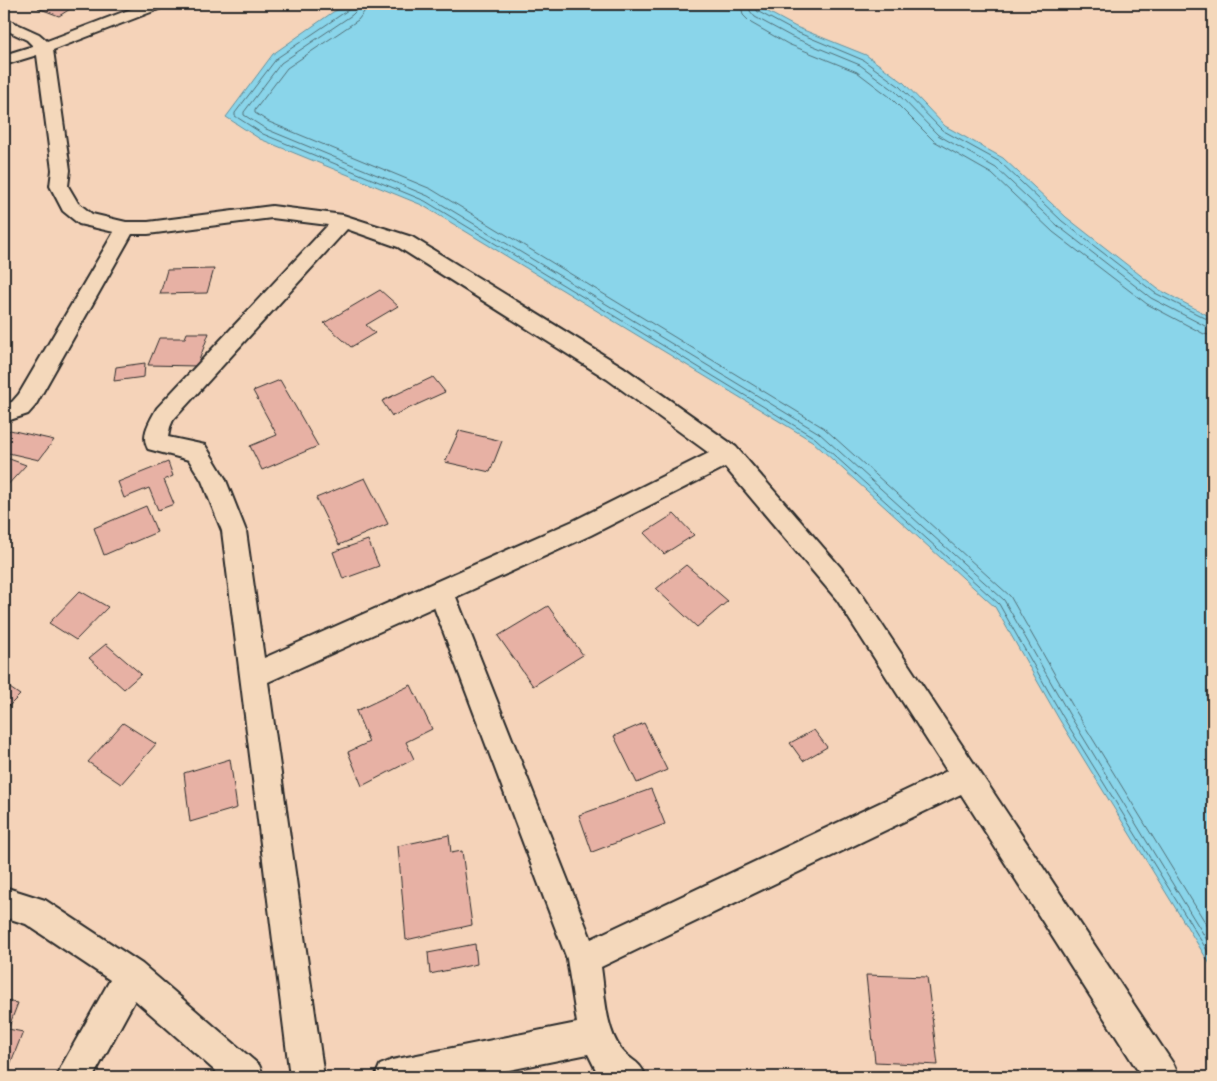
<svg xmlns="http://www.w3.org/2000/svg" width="1217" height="1081" font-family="'Architects Daughter',sans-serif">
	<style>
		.water { fill: #8ad5ea; stroke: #64919e }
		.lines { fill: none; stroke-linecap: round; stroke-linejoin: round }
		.shore { stroke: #516f77; stroke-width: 1 }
		.building { fill: #e7b1a4; stroke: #2b2b2b }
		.minor-casing { stroke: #2b2b2b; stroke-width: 4 }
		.minor { fill: #f4d8bb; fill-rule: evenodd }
	</style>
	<rect width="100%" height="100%" fill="#f5d3b9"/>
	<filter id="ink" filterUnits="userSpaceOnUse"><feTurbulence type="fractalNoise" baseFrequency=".02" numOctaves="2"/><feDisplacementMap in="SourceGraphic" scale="10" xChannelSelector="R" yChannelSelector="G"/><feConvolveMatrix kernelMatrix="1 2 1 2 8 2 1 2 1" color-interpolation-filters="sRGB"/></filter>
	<g filter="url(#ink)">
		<polygon class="water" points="350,4 761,4 759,7 796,27 866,55 903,82 945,126 1003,158 1066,217 1158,289 1213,318 1213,969 1059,719 995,607 812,441 422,205 260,139 226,117 273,54 333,12"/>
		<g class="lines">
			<g class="shore">
				<polyline points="351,4 348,10 277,58 235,113 235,116 263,134 425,201 815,438 999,604 1063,717 1213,960"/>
				<polyline points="357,4 356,11 352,15 281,63 244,112 244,115 266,129 428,196 819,433 1004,600 1069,714 1213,950"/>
				<polyline points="365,4 364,12 358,20 287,68 255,110 255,113 269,122 431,189 824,428 1010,596 1075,710 1213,935"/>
				<polyline points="741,4 743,15 751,23 788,44 857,72 890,97 934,141 992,174 1053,232 1147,304 1204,334 1213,336"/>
				<polyline points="749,4 750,11 755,17 792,37 860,65 895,91 938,135 996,168 1058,226 1151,298 1207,327 1213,328"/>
				<polyline points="755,4 757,11 794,31 863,60 899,86 942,130 1000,162 1062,221 1155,293 1213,322"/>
			</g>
		</g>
		<g class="building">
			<polygon points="46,4 78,4 59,16 38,8"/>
			<polygon points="214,269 207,293 160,294 167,270"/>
			<polygon points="380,290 398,306 366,325 375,333 351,347 324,323"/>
			<polygon points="187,333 209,333 197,366 148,365 159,338 185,338"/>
			<polygon points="145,363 144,377 114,381 116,367"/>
			<polygon points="433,377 445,392 392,416 382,401"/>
			<polygon points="280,380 318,446 262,470 250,446 277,435 253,391"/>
			<polygon points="10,430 54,440 39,460 4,452 4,437"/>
			<polygon points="459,431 502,441 490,472 445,462"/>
			<polygon points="4,457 26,465 4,489"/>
			<polygon points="168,462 173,476 164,480 174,504 158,510 149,488 124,498 118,482"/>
			<polygon points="365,478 388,524 339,545 316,498"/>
			<polygon points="146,506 157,532 104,555 94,528"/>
			<polygon points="674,514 694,535 664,554 644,533"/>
			<polygon points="368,540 379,566 343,579 333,552"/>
			<polygon points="686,565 728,601 697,627 656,589"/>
			<polygon points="80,591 108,607 76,640 49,623"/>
			<polygon points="548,606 583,655 533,686 498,636"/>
			<polygon points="106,644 141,674 124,689 89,658"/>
			<polygon points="4,684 20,695 4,711"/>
			<polygon points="411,685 432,729 406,742 414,759 362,786 348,752 369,742 356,711"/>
			<polygon points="123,723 156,744 121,784 88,762"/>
			<polygon points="644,723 667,770 637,783 614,736"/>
			<polygon points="814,730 827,747 803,761 790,743"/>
			<polygon points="230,759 237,808 190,822 184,773"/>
			<polygon points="651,789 665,824 592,852 579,815"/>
			<polygon points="449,835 451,853 462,851 472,925 406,940 398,846"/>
			<polygon points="475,944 477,964 430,974 428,953"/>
			<polygon points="866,975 927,977 938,1065 875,1062"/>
			<polygon points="4,1001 18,1003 8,1029 23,1032 5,1077 4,1077"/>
		</g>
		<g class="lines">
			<defs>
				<g id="minor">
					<path d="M 144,4 L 166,4 L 164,7 L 53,50 L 70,170 L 68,186 L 78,203 L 92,214 L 126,222 L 148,222 L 272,206 L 343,215 L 412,237 L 623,367 L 736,447 L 855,584 L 1174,1065 L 1179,1077 L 1142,1077 L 961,794 L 601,967 C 605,993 605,1028 621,1049 C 631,1062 639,1059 646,1077 L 602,1077 L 598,1074 L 588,1054 L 475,1077 L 375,1077 L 380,1065 L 392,1060 L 577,1023 L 567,959 L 434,607 L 268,682 L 324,1077 L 290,1077 L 222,531 L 202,481 L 189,460 L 148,449 C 140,435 150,421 157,408 L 328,225 L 272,218 L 148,234 L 132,234 L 35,406 L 28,414 L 4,422 L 4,404 L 12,402 L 19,394 L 114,232 L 79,224 L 63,211 L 50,186 L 52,170 L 37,55 L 4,65 L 4,55 L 33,46 L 27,40 L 4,29 L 4,18 L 39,34 L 47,41 ZM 347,229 L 398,247 L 607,379 L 709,453 L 573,521 L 264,658 L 246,531 L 225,478 L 205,445 L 168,437 L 170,427 L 173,420 ZM 725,467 L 837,600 L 947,771 L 591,939 L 456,597 L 591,535 Z"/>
					<polygon points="4,887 45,900 142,964 259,1065 264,1077 222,1077 135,1000 93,1077 57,1077 62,1065 110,980 26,924 4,917"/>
				</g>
			</defs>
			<use href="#minor" class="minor-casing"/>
			<use href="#minor" class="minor"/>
		</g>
	</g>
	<rect width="1217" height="1081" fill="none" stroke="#f4d8bb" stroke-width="20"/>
	<rect x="10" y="10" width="1197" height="1061" fill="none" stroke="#2b2b2b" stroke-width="2" filter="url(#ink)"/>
</svg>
